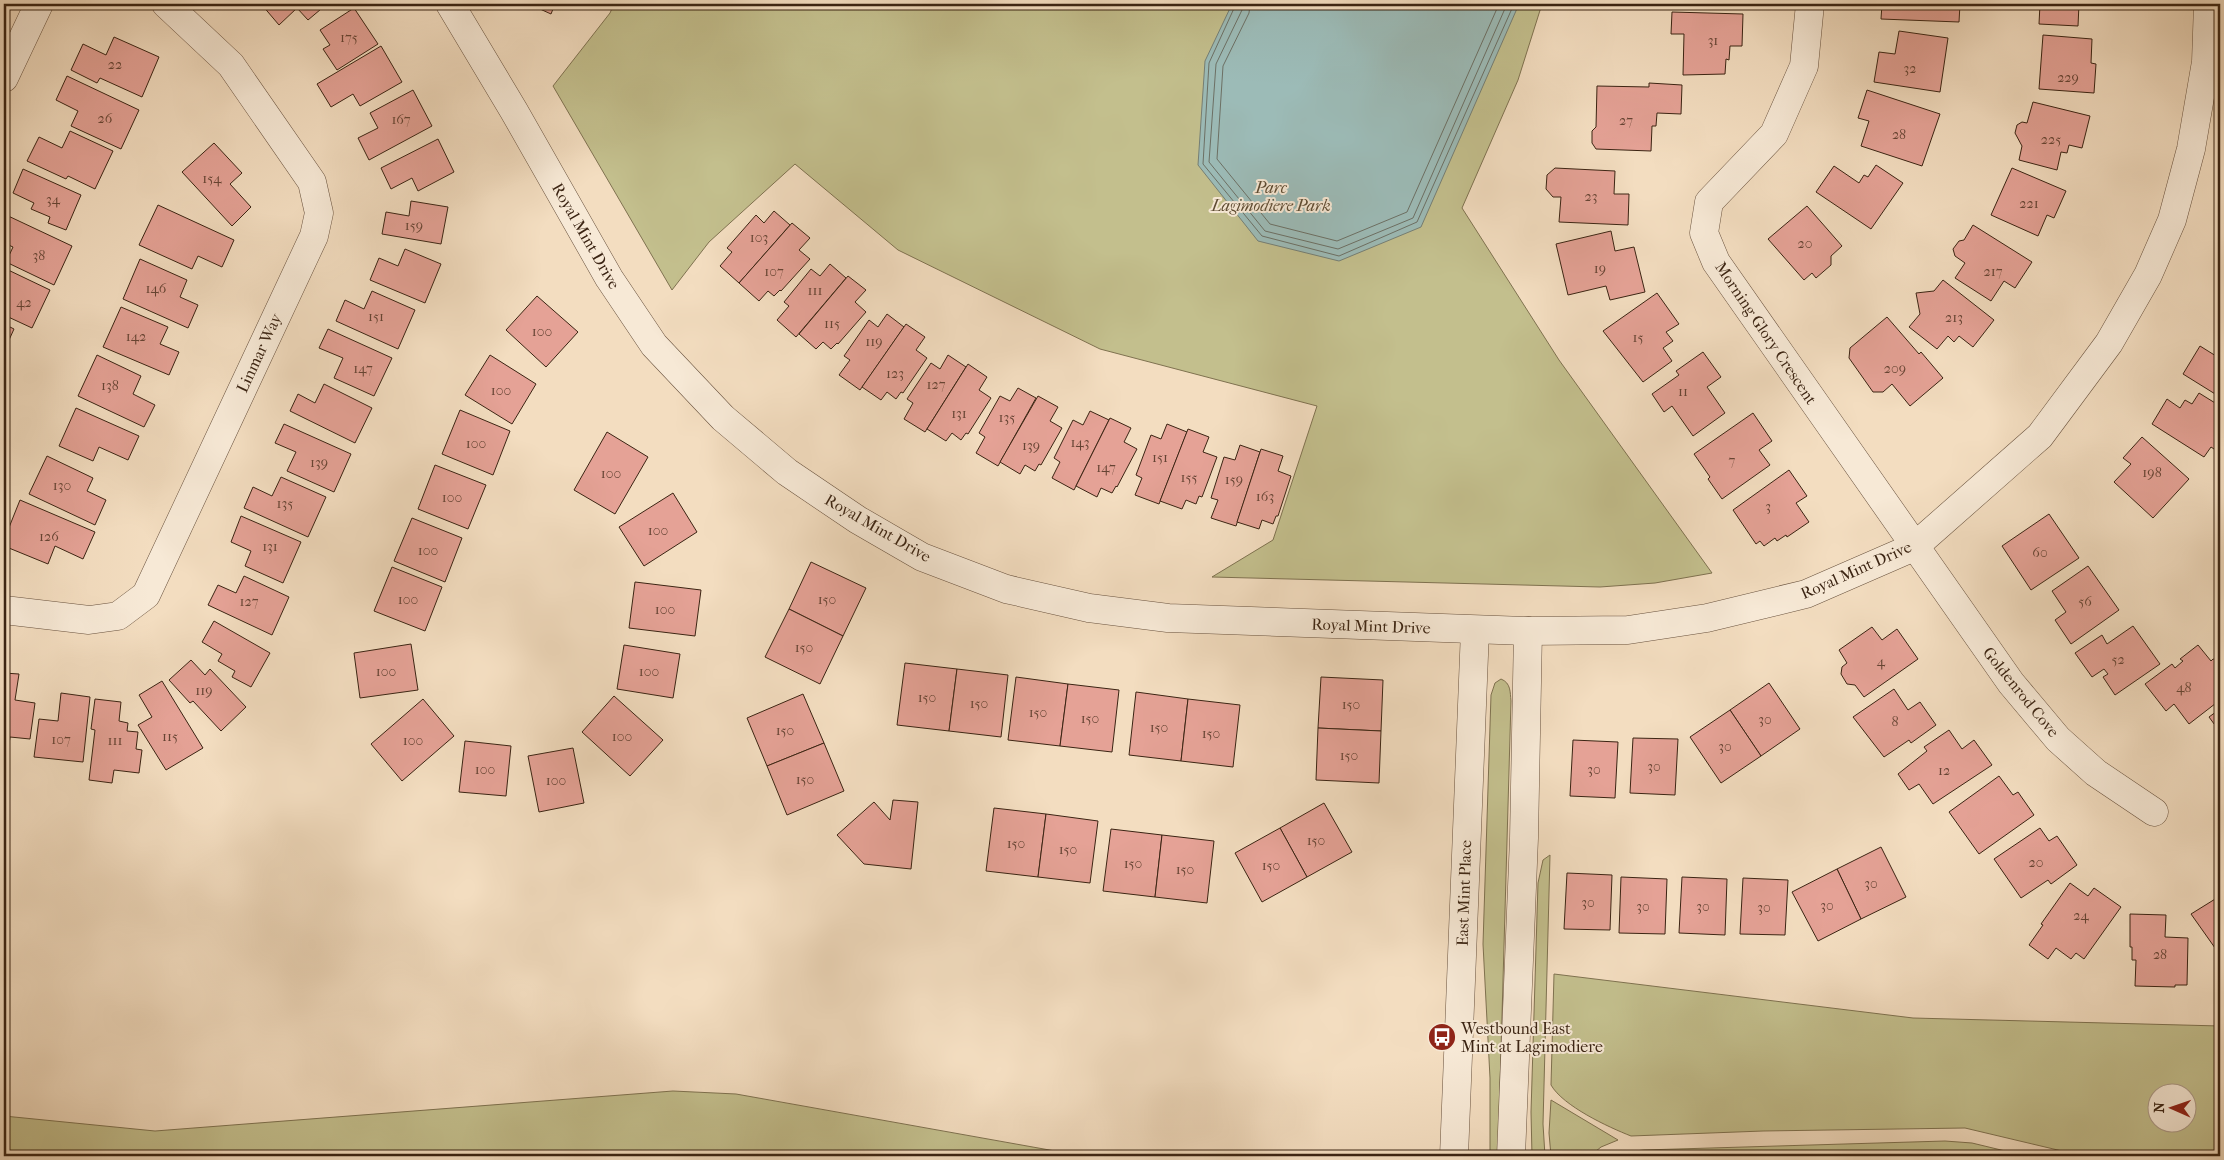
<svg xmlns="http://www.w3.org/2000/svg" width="2224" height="1160" font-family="'IM FELL French Canon',serif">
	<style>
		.green { fill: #c3bf8d; stroke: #7f7250; fill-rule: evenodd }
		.water { fill: #9cbbb7; stroke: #757f75 }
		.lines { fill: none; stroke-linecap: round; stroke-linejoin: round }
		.shore { stroke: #6c7065; stroke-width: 1 }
		.building { fill: #e5a296; stroke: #3b2413 }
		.minor-casing { stroke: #69523e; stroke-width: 29 }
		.minor { stroke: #f7e9d6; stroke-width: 28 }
		.labels { text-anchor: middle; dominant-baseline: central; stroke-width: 4; stroke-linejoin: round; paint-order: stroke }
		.number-label { font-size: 14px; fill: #664434 }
		.park-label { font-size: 16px; font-style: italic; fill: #5d4b32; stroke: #f7e9d6 }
		.street-label { font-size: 16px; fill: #3b2413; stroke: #f7e9d6 }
		.poi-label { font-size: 16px; fill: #3b2413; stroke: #f7e9d6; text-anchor: start }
	</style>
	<rect width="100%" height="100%" fill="#f3ddc0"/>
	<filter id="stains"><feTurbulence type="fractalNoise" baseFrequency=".004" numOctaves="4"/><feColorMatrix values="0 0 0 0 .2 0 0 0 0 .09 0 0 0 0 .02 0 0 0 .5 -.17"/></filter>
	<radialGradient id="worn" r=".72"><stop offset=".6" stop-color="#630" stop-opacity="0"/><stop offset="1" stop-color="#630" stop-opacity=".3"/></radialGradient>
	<g class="green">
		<polygon points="614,4 1542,4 1518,80 1462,208 1559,360 1712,573 1655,583 1600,587 1212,577 1273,540 1317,406 1100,349 898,250 795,164 709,242 672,290 553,86 610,13"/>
		<path d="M 1501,679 C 1511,683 1510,692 1511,701 L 1498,1156 L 1490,1156 L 1490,1078 L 1483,944 L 1491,695 L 1495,683 Z"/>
		<polygon points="1550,855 1543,1124 1545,1156 1532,1156 1531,1112 1538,883 1543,860"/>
		<path d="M 1554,974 L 1913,1018 L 2220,1026 L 2220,1156 L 2083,1156 L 1965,1128 L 1763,1131 L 1631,1136 C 1608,1127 1563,1106 1551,1085 ZM 2186,1092 L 2186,1122 L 2156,1122 L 2156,1092 Z"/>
		<polygon points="673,1091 736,1094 1083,1156 4,1156 4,1116 155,1131"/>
		<polygon points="1551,1100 1618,1140 1601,1147 1590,1156 1551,1156 1549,1133"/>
		<polygon points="1945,1141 1972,1143 2026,1156 1616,1156 1625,1152 1644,1150"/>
	</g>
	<polygon class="water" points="1232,4 1519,4 1421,227 1339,261 1258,241 1198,165 1205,61"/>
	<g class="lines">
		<g class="shore">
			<polyline points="1236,4 1209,63 1203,164 1262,236 1339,256 1417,222 1514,4"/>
			<polyline points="1243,4 1242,10 1216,64 1209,162 1265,231 1338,249 1413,218 1507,4"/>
			<polyline points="1250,4 1249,13 1223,66 1217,159 1270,224 1337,241 1407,212 1499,4"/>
		</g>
	</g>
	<g class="building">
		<polygon points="264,4 327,4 308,20 297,8 279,25 262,5"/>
		<polygon points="529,4 555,4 551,14"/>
		<polygon points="1882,4 1960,4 1959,22 1881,19"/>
		<polygon points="2040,4 2079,4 2078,26 2039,24"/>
		<polygon points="354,8 378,44 337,70 323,49 330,45 320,30"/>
		<polygon points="1672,12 1743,14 1742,46 1730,46 1729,60 1726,59 1725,74 1683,75 1684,34 1671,34"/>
		<polygon points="1899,31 1948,38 1940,92 1874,82 1879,52 1895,54"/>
		<polygon points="2043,35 2092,39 2091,63 2096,64 2094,93 2039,89"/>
		<polygon points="114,37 159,57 142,97 100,78 97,83 71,70 83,44 106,55"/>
		<polygon points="381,46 402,82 360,106 353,94 331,107 317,84"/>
		<polygon points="67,76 139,110 121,149 71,126 78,111 56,100"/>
		<polygon points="1649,83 1682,85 1681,114 1657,113 1656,126 1652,126 1651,151 1596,149 1592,143 1592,131 1596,127 1597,86 1649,87"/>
		<polygon points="413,90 432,126 369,160 358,138 378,128 370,113"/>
		<polygon points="1867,90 1940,114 1922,166 1861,146 1869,121 1858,118"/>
		<polygon points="2033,102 2090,116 2082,148 2069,145 2067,153 2061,152 2057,170 2019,160 2022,146 2015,133 2017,125 2022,122 2027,123"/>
		<polygon points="70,131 113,151 95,189 68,176 66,179 27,161 39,137 62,148"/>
		<polygon points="438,139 454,172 418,191 412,178 391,189 381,168"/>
		<polygon points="214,143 242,173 230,184 251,207 232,226 182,172"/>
		<polygon points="1876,165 1903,183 1871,229 1816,192 1834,166 1859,183 1864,175 1868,177"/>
		<polygon points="1555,168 1615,171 1614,194 1629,194 1628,225 1559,222 1561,197 1553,197 1546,189 1547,175"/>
		<polygon points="2012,168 2066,191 2054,218 2047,215 2038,236 1991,215"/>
		<polygon points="23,169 81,195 66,230 48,223 50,217 31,209 34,203 13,193"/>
		<polygon points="411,201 448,207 441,244 382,234 386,212 409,216"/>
		<polygon points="158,205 234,240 222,267 198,256 192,269 139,245"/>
		<polygon points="1807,206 1842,246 1831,256 1831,265 1816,278 1812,273 1804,280 1768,239"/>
		<polygon points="774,211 790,225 739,283 720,266 732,252 727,248 756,215 764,223"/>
		<polygon points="4,214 72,246 54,285 6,262 13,247 4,243"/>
		<polygon points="792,223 810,238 799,250 810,259 781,291 780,290 774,296 768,291 759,301 739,283"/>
		<polygon points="1973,225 2032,262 2015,288 2004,281 1991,301 1955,278 1965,263 1955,256 1953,249 1959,241 1964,240"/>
		<polygon points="1611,231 1615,251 1634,247 1645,292 1610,300 1606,286 1568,295 1556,244"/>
		<polygon points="405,249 441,264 425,303 370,280 379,258 398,266"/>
		<polygon points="140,259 187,280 180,297 198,305 188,328 123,299"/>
		<polygon points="830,264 846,278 796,337 777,320 789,306 784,302 811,269 820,276"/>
		<polygon points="4,268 50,290 32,328 4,315"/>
		<polygon points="848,276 866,290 855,302 866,312 838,344 837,343 831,349 823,342 816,349 799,334"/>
		<polygon points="1943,280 1994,320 1973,347 1959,336 1954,342 1948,336 1937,349 1909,327 1920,314 1916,293 1934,291"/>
		<polygon points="372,291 415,310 398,349 336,321 345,300 364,309"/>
		<polygon points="1657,293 1679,324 1666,332 1673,341 1663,348 1672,361 1643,382 1603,331"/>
		<polygon points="537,296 578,332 546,367 506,330"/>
		<polygon points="121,307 168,327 160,344 179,352 169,375 103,347"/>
		<polygon points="887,314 904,327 860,390 839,375 850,360 844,356 869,320 878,327"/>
		<polygon points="1887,317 1919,354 1921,352 1943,378 1910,406 1892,384 1883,392 1873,392 1849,358 1850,348"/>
		<polygon points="4,324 14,329 4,351"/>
		<polygon points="906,324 925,337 916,350 927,358 903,393 901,392 896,399 887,392 881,400 862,387"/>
		<polygon points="328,329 392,358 374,396 334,378 343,358 319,348"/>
		<polygon points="2200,346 2216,356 2220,348 2220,397 2183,374"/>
		<polygon points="1703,352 1721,377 1707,387 1725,413 1693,436 1672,406 1664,412 1652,394 1679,375 1676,371"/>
		<polygon points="97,355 141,376 133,394 155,405 144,427 78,396"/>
		<polygon points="490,355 536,384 512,424 465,395"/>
		<polygon points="948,355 966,367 925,432 904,419 913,403 907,399 931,363 940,369"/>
		<polygon points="968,364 987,377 979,390 991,398 968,434 966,433 961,440 952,433 946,441 927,429"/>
		<polygon points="324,384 372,408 355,443 290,411 298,394 315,403"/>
		<polygon points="1018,388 1036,398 998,466 976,453 985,437 979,433 1000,396 1010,401"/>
		<polygon points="2199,393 2220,406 2220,446 2217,451 2211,447 2204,457 2152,424 2167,399 2180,408 2185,400 2192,404"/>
		<polygon points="1038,396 1058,407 1050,421 1062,428 1041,465 1039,464 1035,471 1025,465 1020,474 1000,462"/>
		<polygon points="76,408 139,436 128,460 99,447 93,461 59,446"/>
		<polygon points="460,410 510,431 493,475 442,454"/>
		<polygon points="1090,411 1109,420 1074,490 1052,478 1060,462 1054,458 1073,420 1083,425"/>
		<polygon points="1753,413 1772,441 1759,450 1770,465 1722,499 1708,479 1710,477 1694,454"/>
		<polygon points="1110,418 1131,428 1124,442 1137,449 1117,487 1116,486 1112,493 1101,488 1097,497 1076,486"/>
		<polygon points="284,424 351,454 334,492 287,471 296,452 275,443"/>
		<polygon points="1167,424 1187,432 1159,504 1135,495 1142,478 1136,475 1151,435 1161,439"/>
		<polygon points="1188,429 1209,437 1203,452 1217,457 1202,497 1199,496 1196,504 1186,500 1182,509 1160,501"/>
		<polygon points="607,432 648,457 615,514 574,490"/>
		<polygon points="2142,437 2189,479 2153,518 2114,482 2131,464 2123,458"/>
		<polygon points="1240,445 1260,452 1236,526 1211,518 1218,500 1211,498 1224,457 1235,460"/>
		<polygon points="1261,449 1283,456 1278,471 1291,476 1278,516 1276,516 1273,524 1262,520 1259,529 1237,522"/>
		<polygon points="47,456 93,478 87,491 106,500 95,525 29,494"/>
		<polygon points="435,465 486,485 468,529 418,509"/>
		<polygon points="1789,470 1807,496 1796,503 1809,522 1787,537 1786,535 1777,541 1775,538 1764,546 1760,541 1756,544 1733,510"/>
		<polygon points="281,477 326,497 308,537 244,508 253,487 272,496"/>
		<polygon points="673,493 697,532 644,566 619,527"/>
		<polygon points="20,500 95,532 83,559 55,546 48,564 4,546 4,540"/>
		<polygon points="2049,514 2079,558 2031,590 2002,546"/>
		<polygon points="241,516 301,542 283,583 245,566 251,551 231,542"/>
		<polygon points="412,518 462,538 445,582 394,561"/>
		<polygon points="811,562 866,588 843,636 789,609"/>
		<polygon points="2088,566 2119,610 2071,644 2055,620 2066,612 2052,591"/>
		<polygon points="392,567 442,587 425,631 374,611"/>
		<polygon points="244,576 289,597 272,635 208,605 218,585 236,593"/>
		<polygon points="635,582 701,590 695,636 629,628"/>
		<polygon points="789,609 843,636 820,684 765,657"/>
		<polygon points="214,621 270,653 251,687 232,677 235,671 218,661 222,654 202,642"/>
		<polygon points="2133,626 2160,664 2115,695 2103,677 2108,674 2104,669 2092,677 2075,653 2102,635 2107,644"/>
		<polygon points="1872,627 1882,640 1897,629 1918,659 1864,697 1855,685 1847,684 1841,674 1842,667 1847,663 1839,650"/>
		<polygon points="411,644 418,690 360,698 354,653"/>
		<polygon points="624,645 680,654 673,698 617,689"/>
		<polygon points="2198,645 2211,661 2213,659 2220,660 2220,690 2217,692 2220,700 2189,724 2174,704 2166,711 2145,684 2172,664 2175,668 2183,661 2180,659"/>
		<polygon points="191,660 205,675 210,669 246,707 221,731 193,701 190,703 169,680"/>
		<polygon points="905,663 957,669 949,731 897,725"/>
		<polygon points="957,669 1008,675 1001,737 949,731"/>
		<polygon points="4,673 19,674 15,700 35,703 30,739 10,737 8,752 4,752"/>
		<polygon points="1016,677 1068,684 1060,746 1008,740"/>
		<polygon points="1321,677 1383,680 1381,731 1318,728"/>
		<polygon points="162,681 203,748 166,770 138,725 152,717 139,695"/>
		<polygon points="1769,683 1800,729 1761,756 1730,710"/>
		<polygon points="1068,684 1119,690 1112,752 1060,746"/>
		<polygon points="1894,689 1908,710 1920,702 1936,725 1911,743 1909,740 1884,757 1853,717"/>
		<polygon points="1136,692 1188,699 1181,761 1129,755"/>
		<polygon points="61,693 90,697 83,762 34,757 39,719 58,721"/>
		<polygon points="803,694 824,743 767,766 747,718"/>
		<polygon points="614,696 663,740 630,776 582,732"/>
		<polygon points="95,699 121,702 119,721 128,723 127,731 138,732 136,749 142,750 139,773 114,770 112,783 89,780 95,730 91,729"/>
		<polygon points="423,699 454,736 402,781 371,744"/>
		<polygon points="1188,699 1240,705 1233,767 1181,761"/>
		<polygon points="2220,709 2220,732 2209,717"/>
		<polygon points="1730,710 1761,756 1721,783 1690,737"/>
		<polygon points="1318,728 1381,731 1379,783 1316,780"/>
		<polygon points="1949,730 1962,749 1974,740 1992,765 1933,804 1919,784 1909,790 1898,774 1927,751 1924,747"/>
		<polygon points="1633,738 1678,739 1675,795 1630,793"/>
		<polygon points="1573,740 1618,742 1615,798 1570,796"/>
		<polygon points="465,741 511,746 506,796 459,792"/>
		<polygon points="824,743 844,791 787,815 767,766"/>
		<polygon points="573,748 584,803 539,812 528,756"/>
		<polygon points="1999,776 2013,795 2018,792 2034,815 1979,854 1949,812"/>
		<polygon points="893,800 918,802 911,869 864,864 837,835 874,802 890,820"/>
		<polygon points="1324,803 1352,852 1307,877 1280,828"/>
		<polygon points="994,808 1046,814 1038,877 986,871"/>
		<polygon points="1046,814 1098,821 1090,883 1038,877"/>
		<polygon points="1280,828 1307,877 1262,902 1235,853"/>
		<polygon points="2040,828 2049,841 2057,836 2077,865 2051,884 2048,880 2021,898 1994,859"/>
		<polygon points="1111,829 1162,835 1155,897 1103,891"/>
		<polygon points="1162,835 1214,841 1207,903 1155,897"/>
		<polygon points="1881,847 1906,897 1861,919 1837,869"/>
		<polygon points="1837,869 1861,919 1818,941 1792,892"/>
		<polygon points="1567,873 1612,875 1610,930 1564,929"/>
		<polygon points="1621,877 1667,879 1665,934 1619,933"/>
		<polygon points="1682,877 1727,879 1725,935 1679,933"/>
		<polygon points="1743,878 1788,880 1785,935 1740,934"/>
		<polygon points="2070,883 2088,896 2094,888 2121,907 2084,959 2076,953 2071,959 2056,948 2048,959 2029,945 2043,925 2041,924"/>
		<polygon points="2220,896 2220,955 2191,914"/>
		<polygon points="2130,914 2166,915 2165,937 2188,938 2187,985 2175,985 2175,987 2135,986 2136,960 2132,960 2132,947 2130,947"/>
	</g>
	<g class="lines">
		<defs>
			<g id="minor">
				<polyline points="450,4 514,111 609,278 654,345 723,418 787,472 858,520 922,557 1006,589 1089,608 1168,618 1528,631 1628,630 1707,618 1806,594 1914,547 2040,436 2109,343 2148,275 2172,220 2191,149 2206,62 2208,4"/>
				<polyline points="1810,4 1804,66 1774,134 1709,202 1704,233 1716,262 2011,683 2058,739 2096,773 2154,812"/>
				<polyline points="4,78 39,4"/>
				<polyline points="4,610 89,620 118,616 146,595 314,236 319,213 312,182 231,65 166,4"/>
				<polyline points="1454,1156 1475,630"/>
				<polyline points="1511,1156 1524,838 1528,631"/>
			</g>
		</defs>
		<use href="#minor" class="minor-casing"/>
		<use href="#minor" class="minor"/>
	</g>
	<defs>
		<symbol id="bus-disc" viewBox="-11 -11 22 22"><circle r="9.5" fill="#8f2418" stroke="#f7e9d6"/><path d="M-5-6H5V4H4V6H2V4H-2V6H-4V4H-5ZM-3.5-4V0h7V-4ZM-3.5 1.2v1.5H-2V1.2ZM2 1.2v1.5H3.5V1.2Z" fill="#fff"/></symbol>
	</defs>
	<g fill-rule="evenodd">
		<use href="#bus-disc" x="1426" y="1021" width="32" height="32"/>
	</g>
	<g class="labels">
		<g class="number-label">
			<text x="349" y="37">175</text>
			<text x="1713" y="40">31</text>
			<text x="115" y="64">22</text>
			<text x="1910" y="68">32</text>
			<text x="2068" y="77">229</text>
			<text x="105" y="118">26</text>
			<text x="401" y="119">167</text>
			<text x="1626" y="120">27</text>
			<text x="1899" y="134">28</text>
			<text x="2051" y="139">225</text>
			<text x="212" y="178">154</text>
			<text x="1591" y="196">23</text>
			<text x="53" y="199">34</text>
			<text x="2029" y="203">221</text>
			<text x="414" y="225">159</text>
			<text x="759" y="237">103</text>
			<text x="1805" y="243">20</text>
			<text x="39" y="255">38</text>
			<text x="1600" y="268">19</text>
			<text x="774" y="271">107</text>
			<text x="1993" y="271">217</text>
			<text x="156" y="288">146</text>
			<text x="815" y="290">111</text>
			<text x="24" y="302">42</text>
			<text x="376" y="316">151</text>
			<text x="1954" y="317">213</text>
			<text x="832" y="323">115</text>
			<text x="542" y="331">100</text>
			<text x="136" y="336">142</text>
			<text x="1638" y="337">15</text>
			<text x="874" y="341">119</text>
			<text x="363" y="368">147</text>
			<text x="1895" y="368">209</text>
			<text x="895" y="373">123</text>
			<text x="936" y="384">127</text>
			<text x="110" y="385">138</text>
			<text x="501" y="390">100</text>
			<text x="1683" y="391">11</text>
			<text x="959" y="413">131</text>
			<text x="1007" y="417">135</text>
			<text x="1080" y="442">143</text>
			<text x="476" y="443">100</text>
			<text x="1031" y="445">139</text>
			<text x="1160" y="457">151</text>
			<text x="1732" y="460">7</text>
			<text x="319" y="462">139</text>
			<text x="1106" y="467">147</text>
			<text x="2152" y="472">198</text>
			<text x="611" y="473">100</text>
			<text x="1189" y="477">155</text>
			<text x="1234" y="479">159</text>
			<text x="62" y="485">130</text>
			<text x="1265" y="496">163</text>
			<text x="452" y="497">100</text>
			<text x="285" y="503">135</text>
			<text x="1768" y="506">3</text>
			<text x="658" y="530">100</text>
			<text x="49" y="536">126</text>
			<text x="270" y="546">131</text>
			<text x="428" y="550">100</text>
			<text x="2040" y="552">60</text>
			<text x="408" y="599">100</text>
			<text x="827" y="599">150</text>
			<text x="249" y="601">127</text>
			<text x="2085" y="601">56</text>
			<text x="665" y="609">100</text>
			<text x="804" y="647">150</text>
			<text x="2118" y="659">52</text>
			<text x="1881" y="661">4</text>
			<text x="386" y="671">100</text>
			<text x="649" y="671">100</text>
			<text x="2184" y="687">48</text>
			<text x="204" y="690">119</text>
			<text x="927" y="697">150</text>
			<text x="979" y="703">150</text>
			<text x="1351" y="704">150</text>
			<text x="1038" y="712">150</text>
			<text x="1090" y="718">150</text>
			<text x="1765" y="719">30</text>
			<text x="1895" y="721">8</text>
			<text x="1159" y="727">150</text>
			<text x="785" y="730">150</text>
			<text x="1211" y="733">150</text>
			<text x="170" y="736">115</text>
			<text x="622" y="736">100</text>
			<text x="61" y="739">107</text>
			<text x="115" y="740">111</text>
			<text x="413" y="740">100</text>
			<text x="1725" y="746">30</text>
			<text x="1349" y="755">150</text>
			<text x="1654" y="766">30</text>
			<text x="485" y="769">100</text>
			<text x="1594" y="769">30</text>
			<text x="1944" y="770">12</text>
			<text x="805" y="779">150</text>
			<text x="556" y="780">100</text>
			<text x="1316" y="840">150</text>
			<text x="1016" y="843">150</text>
			<text x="1068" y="849">150</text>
			<text x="2036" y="862">20</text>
			<text x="1133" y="863">150</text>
			<text x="1271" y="865">150</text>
			<text x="1185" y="869">150</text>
			<text x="1871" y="883">30</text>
			<text x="1588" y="902">30</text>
			<text x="1827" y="905">30</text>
			<text x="1643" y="906">30</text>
			<text x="1703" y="906">30</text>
			<text x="1764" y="907">30</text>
			<text x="2081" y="915">24</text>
			<text x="2160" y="954">28</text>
		</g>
		<g class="park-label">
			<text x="1271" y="187">Parc<tspan x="1271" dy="18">Lagimodiere Park</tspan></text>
		</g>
		<g class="street-label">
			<text transform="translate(586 236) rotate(60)">Royal Mint Drive</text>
			<text transform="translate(1766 333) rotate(56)">Morning Glory Crescent</text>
			<text transform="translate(259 353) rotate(-65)">Linmar Way</text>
			<text transform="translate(878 528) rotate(30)">Royal Mint Drive</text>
			<text transform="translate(1856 570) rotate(-24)">Royal Mint Drive</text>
			<text transform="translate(1371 626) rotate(2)">Royal Mint Drive</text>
			<text transform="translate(2021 692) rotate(51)">Goldenrod Cove</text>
			<text transform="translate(1464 893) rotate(-88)">East Mint Place</text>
		</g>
		<g class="poi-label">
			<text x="1461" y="1028">Westbound East<tspan x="1461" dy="18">Mint at Lagimodiere</tspan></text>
		</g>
	</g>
	<rect width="2224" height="1160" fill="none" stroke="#f3ddc0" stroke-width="20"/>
	<rect x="5" y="5" width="2214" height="1150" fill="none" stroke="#3b2413" stroke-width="2.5"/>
	<rect x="10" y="10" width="2204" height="1140" fill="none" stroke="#3b2413"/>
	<g transform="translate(2172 1108) rotate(272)"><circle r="24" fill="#f7e9d6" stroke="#ac9a88"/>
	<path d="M0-4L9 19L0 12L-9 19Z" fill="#8f2418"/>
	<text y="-8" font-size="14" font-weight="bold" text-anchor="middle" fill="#3b2413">N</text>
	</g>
	<rect width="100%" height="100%" filter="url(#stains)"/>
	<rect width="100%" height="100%" fill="url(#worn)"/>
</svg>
